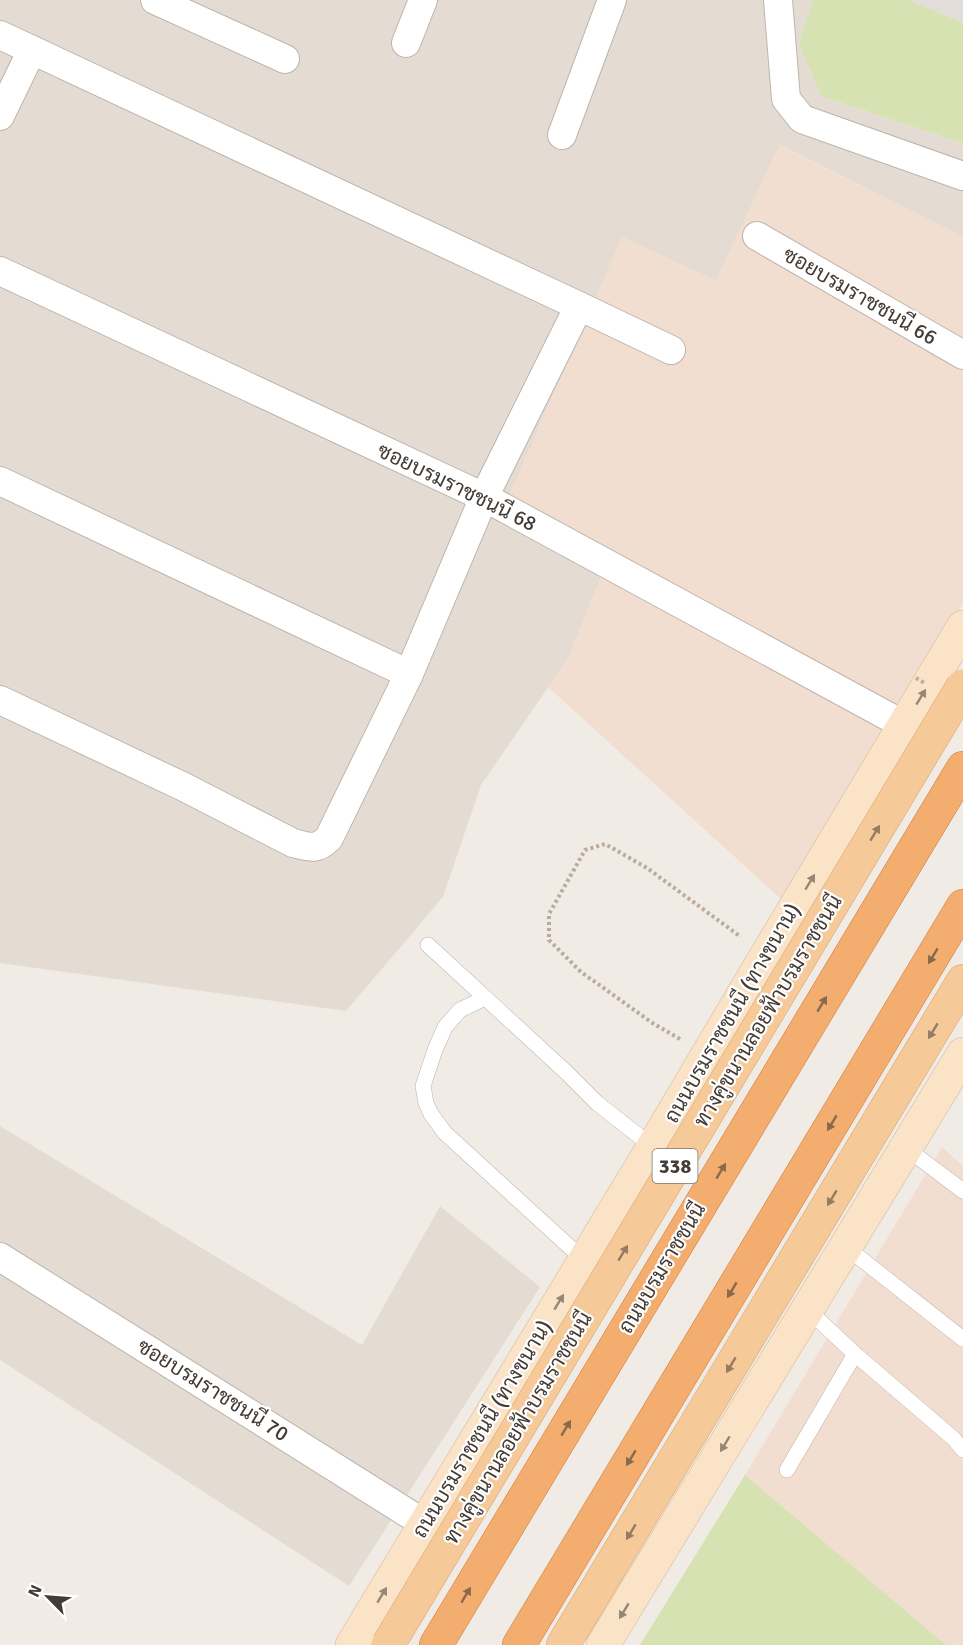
<svg xmlns="http://www.w3.org/2000/svg" width="963" height="1645" font-family="Signika,Sarabun,sans-serif">
	<style>
		.residential { fill: #e4dcd3 }
		.commercial { fill: #f2ded1 }
		.industrial { fill: #e3ddda }
		.green { fill: #d6e2b1 }
		.lines { fill: none; stroke-linecap: round; stroke-linejoin: round }
		.lane-casing { stroke: #bfb4ab; stroke-width: 16 }
		.street-casing { stroke: #bfb4ab; stroke-width: 30 }
		.secondary-casing { stroke: #d0b89a; stroke-width: 34 }
		.primary-casing { stroke: #d9a36b; stroke-width: 34 }
		.highway-casing { stroke: #d07f40; stroke-width: 34 }
		.path { stroke: #bcaa9b; stroke-width: 4; stroke-dasharray: 3 3; stroke-linecap: butt }
		.lane { stroke: #fff; stroke-width: 15 }
		.street { stroke: #fff; stroke-width: 28 }
		.secondary { stroke: #fae3c6; stroke-width: 33 }
		.primary { stroke: #f6c999; stroke-width: 33 }
		.highway { stroke: #f2ad6f; stroke-width: 33 }
		.primary-bridge-casing { stroke: #d9a36b; stroke-width: 34; stroke-linecap: butt }
		.path-bridge { stroke: #bcaa9b; stroke-width: 4; stroke-dasharray: 3 3; stroke-linecap: butt }
		.primary-bridge { stroke: #f6c999; stroke-width: 33 }
		.oneway { fill: #958776 }
		.oneway2 { fill: #947b62 }
		.oneway3 { fill: #89694c }
		.labels { text-anchor: middle; dominant-baseline: central; stroke-width: 4.5; stroke-linejoin: round; paint-order: stroke }
		.shield { fill: #fff; stroke: #7b7672; stroke-width: 1.5 }
		.shield-label { font-size: 20px; font-weight: bold; fill: #433b35 }
		.street-label { font-size: 21px; fill: #433b35; stroke: #fff }
	</style>
	<rect width="100%" height="100%" fill="#f1ebe5"/>
	<g class="residential">
		<polygon points="0,0 813,0 799,44 821,96 963,143 963,237 780,145 716,281 622,237 605,568 569,657 481,785 443,897 346,1011 0,963"/>
		<polygon points="0,1126 362,1345 440,1206 540,1287 349,1586 0,1360"/>
	</g>
	<g class="commercial">
		<polygon points="779,145 963,237 963,604 782,900 548,687 569,657 605,568 497,523 622,237 716,281"/>
		<polygon points="942,1147 963,1166 963,1645 946,1645 745,1475"/>
	</g>
	<polygon class="industrial" points="909,0 963,0 963,23"/>
	<g class="green">
		<polygon points="813,0 909,0 963,23 963,143 821,96 799,44"/>
		<polygon points="745,1475 946,1645 640,1645"/>
	</g>
	<g class="lines">
		<defs>
			<g id="lane">
				<polyline points="428,945 567,1073 597,1103 653,1147"/>
				<polyline points="485,998 460,1010 445,1027 435,1050 423,1086 426,1103 431,1114 445,1133 584,1260"/>
				<polyline points="906,1148 963,1191"/>
				<polyline points="846,1247 963,1339"/>
				<polyline points="807,1309 855,1354 954,1439 963,1450"/>
				<polyline points="787,1470 855,1354"/>
			</g>
			<g id="street">
				<polyline points="155,0 285,59"/>
				<polyline points="778,0 786,99 802,119 963,176"/>
				<polyline points="0,35 579,306 671,350"/>
				<polyline points="406,43 423,0"/>
				<polyline points="0,116 32,50"/>
				<polyline points="562,135 612,0"/>
				<polyline points="757,236 963,355"/>
				<polyline points="0,271 484,497 904,725"/>
				<polyline points="0,481 409,674 484,497 579,306"/>
				<path d="M 0,700 L 184,787 L 293,843 C 310,847 316,851 329,838 L 409,674"/>
				<polyline points="0,1257 425,1524"/>
			</g>
			<g id="secondary">
				<polyline points="352,1645 653,1147 766,956 963,627"/>
				<polyline points="603,1645 963,1054"/>
			</g>
			<polyline id="primary" points="563,1645 963,981"/>
			<g id="highway">
				<polyline points="436,1645 963,768"/>
				<polyline points="519,1645 963,906"/>
			</g>
		</defs>
		<use href="#lane" class="lane-casing"/>
		<use href="#street" class="street-casing"/>
		<use href="#secondary" class="secondary-casing"/>
		<use href="#primary" class="primary-casing"/>
		<use href="#highway" class="highway-casing"/>
		<polyline class="path" points="680,1039 654,1024 581,972 549,940 549,914 585,850 605,844 647,868 741,937"/>
		<use href="#lane" class="lane"/>
		<use href="#street" class="street"/>
		<use href="#secondary" class="secondary"/>
		<use href="#primary" class="primary"/>
		<use href="#highway" class="highway"/>
		<defs>
			<polyline id="primary-bridge" points="388,1645 963,686"/>
		</defs>
		<use href="#primary-bridge" class="primary-bridge-casing"/>
		<polyline class="path-bridge" points="916,678 926,684"/>
		<use href="#primary-bridge" class="primary-bridge"/>
	</g>
	<defs><path id="oneway-solid" d="M-6-.8H1V-3.2L6.5 0L1 3.2V.8H-6Z" transform="scale(1.5)"/></defs>
	<g class="oneway">
		<use href="#oneway-solid" transform="translate(921 697) rotate(-59)"/>
		<use href="#oneway-solid" transform="translate(810 882) rotate(-59)"/>
		<use href="#oneway-solid" transform="translate(559 1302) rotate(-59)"/>
		<use href="#oneway-solid" transform="translate(725 1444) rotate(121)"/>
		<use href="#oneway-solid" transform="translate(382 1595) rotate(-59)"/>
		<use href="#oneway-solid" transform="translate(624 1611) rotate(121)"/>
	</g>
	<g class="oneway2">
		<use href="#oneway-solid" transform="translate(875 833) rotate(-59)"/>
		<use href="#oneway-solid" transform="translate(933 1031) rotate(121)"/>
		<use href="#oneway-solid" transform="translate(832 1198) rotate(121)"/>
		<use href="#oneway-solid" transform="translate(623 1253) rotate(-59)"/>
		<use href="#oneway-solid" transform="translate(731 1365) rotate(121)"/>
		<use href="#oneway-solid" transform="translate(631 1532) rotate(121)"/>
	</g>
	<g class="oneway3">
		<use href="#oneway-solid" transform="translate(933 956) rotate(121)"/>
		<use href="#oneway-solid" transform="translate(822 1004) rotate(-59)"/>
		<use href="#oneway-solid" transform="translate(832 1123) rotate(121)"/>
		<use href="#oneway-solid" transform="translate(721 1171) rotate(-59)"/>
		<use href="#oneway-solid" transform="translate(732 1290) rotate(121)"/>
		<use href="#oneway-solid" transform="translate(566 1428) rotate(-59)"/>
		<use href="#oneway-solid" transform="translate(631 1458) rotate(121)"/>
		<use href="#oneway-solid" transform="translate(466 1595) rotate(-59)"/>
	</g>
	<g class="labels">
		<rect class="shield" x="652.5" y="1149" width="45" height="34" rx="4.5"/>
		<g class="shield-label">
			<text x="675" y="1166">338</text>
		</g>
		<g class="street-label">
			<text transform="translate(860 296) rotate(30)">ซอยบรมราชชนนี 66</text>
			<text transform="translate(457 487) rotate(26)">ซอยบรมราชชนนี 68</text>
			<text transform="translate(768 1011) rotate(-59)">ทางคู่ขนานลอยฟ้าบรมราชชนนี</text>
			<text transform="translate(732 1013) rotate(-60)">ถนนบรมราชชนนี (ทางขนาน)</text>
			<text transform="translate(662 1268) rotate(-59)">ถนนบรมราชชนนี</text>
			<text transform="translate(213 1390) rotate(32)">ซอยบรมราชชนนี 70</text>
			<text transform="translate(518 1428) rotate(-59)">ทางคู่ขนานลอยฟ้าบรมราชชนนี</text>
			<text transform="translate(482 1429) rotate(-59)">ถนนบรมราชชนนี (ทางขนาน)</text>
		</g>
	</g>
	<g transform="translate(48 1597) rotate(295)" stroke="#ffffff" stroke-width="4.5" paint-order="stroke">
	<path d="M0-4.5L10 22L0 15L-10 22Z" fill="#433b35"/>
	<text y="-9" font-size="16" font-weight="bold" text-anchor="middle" fill="#433b35">N</text>
	</g>
</svg>
